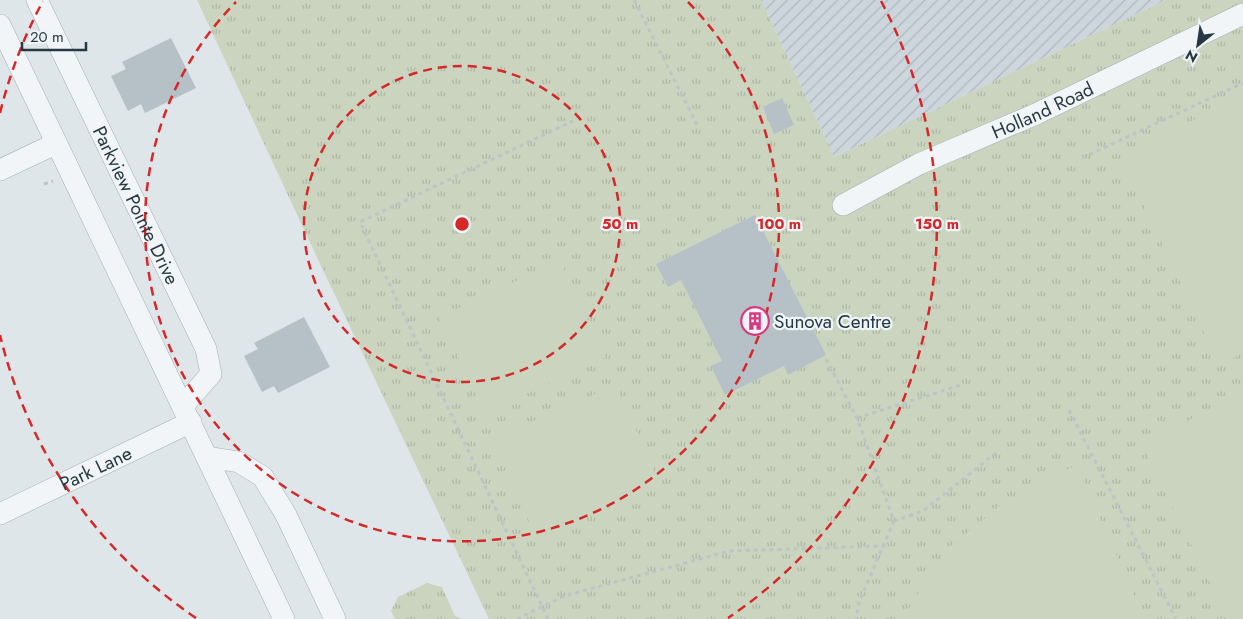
<svg xmlns="http://www.w3.org/2000/svg" width="1243" height="619" font-family="Jost,sans-serif">
	<style>
		.industrial { fill: url(#industrial-furrows) }
		.park { fill: url(#park-tufts) }
		.pitch { fill: #cbd4bf }
		.building { fill: #b5c1c7 }
		.lines { fill: none; stroke-linecap: round; stroke-linejoin: round }
		.minor-casing { stroke: #a4afb4; stroke-width: 22 }
		.path { stroke: #bdc4c8; stroke-width: 3; stroke-dasharray: 4 4; stroke-linecap: butt }
		.minor { stroke: #f2f5f7; stroke-width: 21 }
		.ring { fill: none; stroke: #d62828; stroke-width: 2.5; stroke-dasharray: 9 6 }
		.labels { text-anchor: middle; dominant-baseline: central; stroke-width: 4.5; stroke-linejoin: round; paint-order: stroke }
		.street-label { font-size: 19px; fill: #263942; stroke: #eef4f7 }
		.poi-label { font-size: 19px; fill: #263942; stroke: #eef4f7; text-anchor: start }
		.centre { fill: #d62828; stroke: #eef4f7; stroke-width: 2.5 }
		.ring-label { font-size: 15px; text-anchor: middle; font-weight: bold; fill: #d62828; stroke: #eef4f7; stroke-width: 4.5; stroke-linejoin: round; paint-order: stroke }
	</style>
	<defs>
		<pattern id="industrial-furrows" width="10" height="10" patternUnits="userSpaceOnUse" patternTransform="scale(1.25)"><rect width="10" height="10" fill="#ccd6dc"/><path d="M-1 1l2-2M0 10L10 0M9 11l2-2" fill="none" stroke="#afb8be"/></pattern>
		<pattern id="park-tufts" width="24" height="20" patternUnits="userSpaceOnUse" patternTransform="scale(1.25)"><rect width="24" height="20" fill="#cbd4bf"/><path d="M3 7l-1-3M5 7V3M7 7l1-3M15 17l-1-3M17 17v-4M19 17l1-3" fill="none" stroke="#aeb7a5"/></pattern>
	</defs>
	<rect width="100%" height="100%" fill="#dfe6ea"/>
	<polygon class="industrial" points="761,0 1166,0 834,157"/>
	<g class="park">
		<polygon points="197,0 761,0 834,157 1166,0 1243,0 1243,619 489,619 322,268"/>
		<polygon points="427,583 442,587 455,616 463,619 395,619 391,611 398,597"/>
	</g>
	<g class="pitch">
		<polygon points="1243,97 1243,353 1219,365 1120,154"/>
		<polygon points="560,261 606,357 485,413 439,317"/>
		<polygon points="616,385 660,485 537,539 492,439"/>
		<polygon points="1243,396 1243,619 1228,619 1142,445 1229,399"/>
		<polygon points="1076,465 1145,619 902,619 946,550 1001,505"/>
	</g>
	<g class="building">
		<polygon points="171,38 196,88 145,113 141,104 128,111 111,76 126,69 122,62"/>
		<polygon points="782,98 794,125 774,134 763,107"/>
		<polygon points="755,215 826,355 788,375 784,366 725,395 711,366 722,361 681,280 668,287 656,264"/>
		<polygon points="304,317 330,367 278,393 274,386 262,392 244,356 258,349 254,343"/>
	</g>
	<g class="lines">
		<defs>
			<g id="minor">
				<path id="s1" d="M 37,0 L 206,349 L 211,374 L 183,406"/>
				<polyline points="0,25 284,619"/>
				<polyline points="0,170 55,144"/>
				<path id="s2" d="M 843,205 L 919,164 L 1036,114 L 1243,14"/>
				<polyline points="207,457 239,462 263,477 286,515 335,619"/>
				<path id="s3" d="M 0,514 L 191,422"/>
			</g>
		</defs>
		<use href="#minor" class="minor-casing"/>
		<g class="path">
			<polyline points="634,0 697,125"/>
			<polyline points="1082,158 1243,83"/>
			<polyline points="44,184 53,181"/>
			<polyline points="826,359 857,418 894,521 859,602 856,619"/>
			<polyline points="1069,410 1176,619"/>
			<polyline points="857,418 964,384"/>
			<polyline points="894,521 923,511 996,453"/>
			<polyline points="517,619 564,596 729,551 884,546"/>
			<polyline points="548,619 360,222 573,121"/>
		</g>
		<use href="#minor" class="minor"/>
	</g>
	<g class="ring">
		<circle cx="462" cy="224" r="158"/>
		<path d="M688 2A317 317 0 1 1 236 2"/>
		<path d="M196 618A475 475 0 0 1 0 335M0 113A475 475 0 0 1 43 1M881 1A475 475 0 0 1 728 618"/>
	</g>
	<defs>
		<symbol id="building-ring" viewBox="-11 -11 22 22"><circle r="9.5" fill="#eef4f7" stroke="#db3780" stroke-width="1.5"/><path d="M-4-6H4V6H1V3H-1V6H-4ZM-2.5-4.3h1.7v1.8h-1.7ZM.8-4.3h1.7v1.8H.8ZM-2.5-1h1.7V.8h-1.7ZM.8-1h1.7V.8H.8Z" fill="#db3780"/></symbol>
	</defs>
	<g fill-rule="evenodd">
		<use href="#building-ring" x="739" y="305" width="32" height="32"/>
	</g>
	<g class="labels">
		<g class="street-label">
			<text stroke="none"><textPath href="#s2" startOffset="221">Holland Road</textPath></text>
			<text stroke="none"><textPath href="#s1" startOffset="228">Parkview Pointe Drive</textPath></text>
			<text stroke="none"><textPath href="#s3" startOffset="106">Park Lane</textPath></text>
		</g>
		<g class="poi-label">
			<text x="774" y="321">Sunova Centre</text>
		</g>
	</g>
	<circle cx="462" cy="224" r="8" class="centre"/>
	<g class="ring-label">
		<text x="620" y="229">50 m</text>
		<text x="779" y="229">100 m</text>
		<text x="937" y="229">150 m</text>
	</g>
	<g transform="translate(1198 45) rotate(210)" stroke="#eef4f7" stroke-width="4" paint-order="stroke">
	<path d="M0-4L9 19L0 12L-9 19Z" fill="#263942"/>
	<text y="-8" font-size="14" font-weight="bold" text-anchor="middle" fill="#263942">N</text>
	</g>
	<path d="M22 42v8h64v-8" fill="none" stroke="#263942" stroke-width="2.5"/>
	<text x="30" y="42" font-size="15" fill="#263942" stroke="#eef4f7" stroke-width="4" paint-order="stroke">20 m</text>
</svg>
